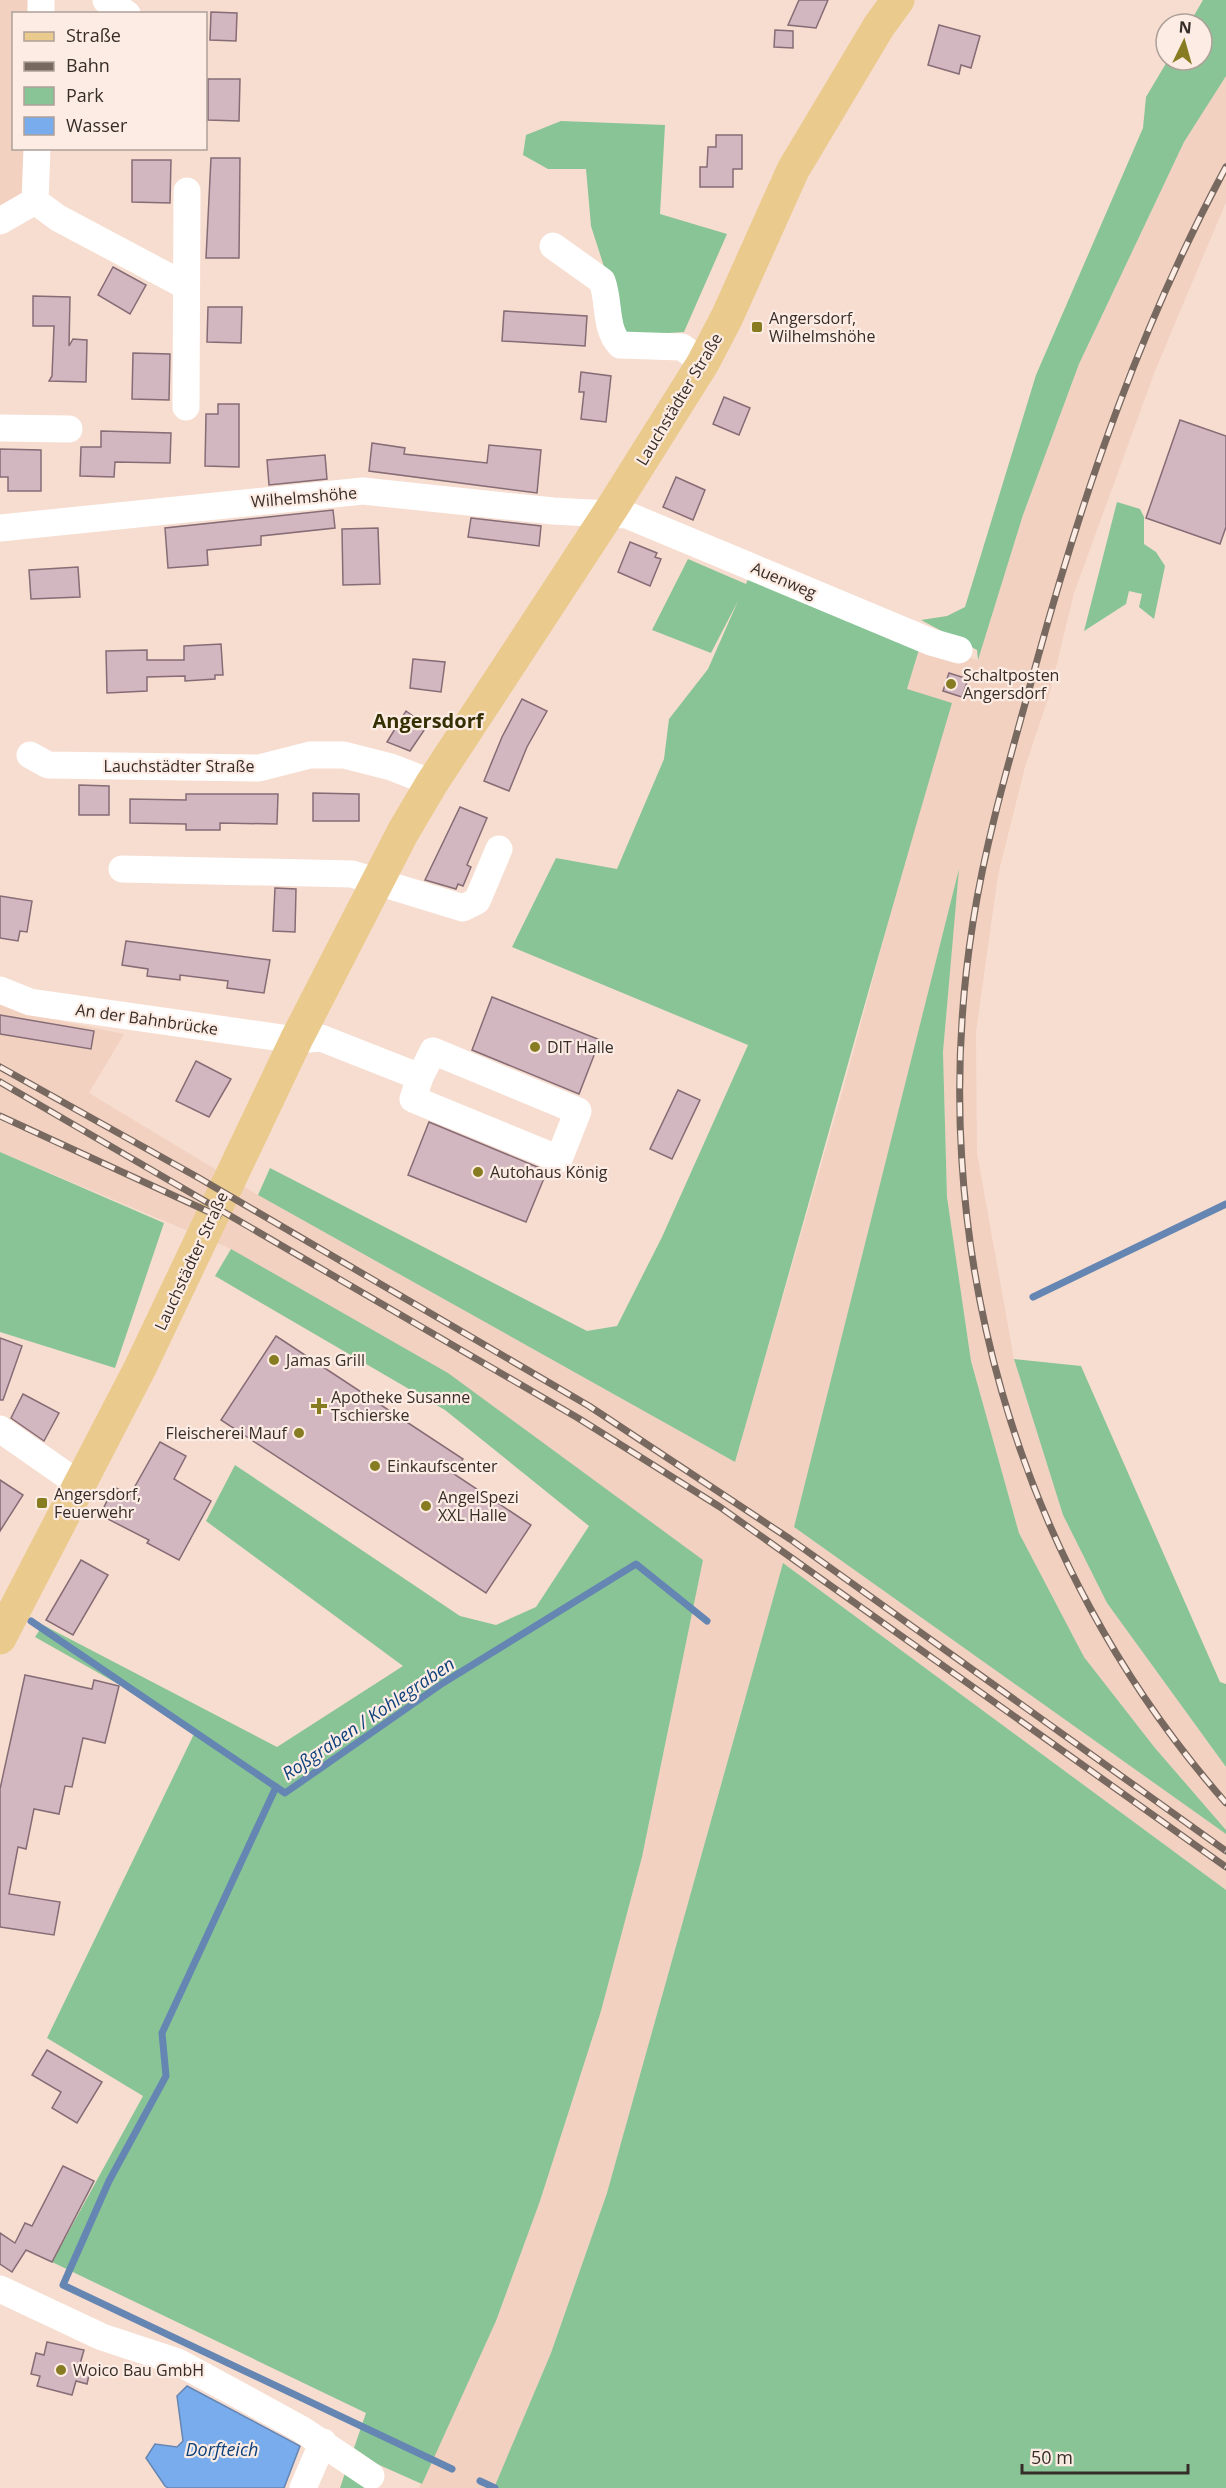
<svg xmlns="http://www.w3.org/2000/svg" width="1226" height="2488" font-family="'Open Sans',sans-serif">
	<style>
		.built { fill: #f2d1c0 }
		.green { fill: #89c496 }
		.water { fill: #79aced; stroke: #6586b2; stroke-width: 1.5 }
		.lines { fill: none; stroke-linecap: round; stroke-linejoin: round }
		.stream { stroke: #6586b2; stroke-width: 7 }
		.building { fill: #d2b6c0; stroke: #856c75; stroke-width: 1.5 }
		.minor { stroke: #fff; stroke-width: 27 }
		.major { stroke: #ebca8e; stroke-width: 33 }
		.rail-casing { stroke: #776860; stroke-width: 7 }
		.rail { stroke: #fcece4; stroke-width: 4.5; stroke-dasharray: 14; stroke-linecap: butt }
		.poi-dot { fill: #877c22; stroke: #fcece4; stroke-width: 2 }
		.labels { text-anchor: middle; dominant-baseline: central; stroke-width: 4.5; stroke-linejoin: round; paint-order: stroke }
		.poi-label { font-size: 16px; fill: #372d28; stroke: #fcece4; text-anchor: start }
		.street-label { font-size: 16px; fill: #372d28; stroke: #fcece4 }
		.water-label { font-size: 18px; font-style: italic; fill: #0f427c; stroke: #fcece4 }
		.quarter-label { font-size: 20px; font-weight: bold; fill: #353004; stroke: #fcece4 }
	</style>
	<rect width="100%" height="100%" fill="#f7ddd0"/>
	<g class="built">
		<polygon points="0,0 39,0 39,13 14,14 14,148 36,149 35,201 0,221"/>
		<polygon points="1226,76 1226,202 1155,371 1074,593 1049,696 1025,767 998,875 976,1032 977,1153 1014,1359 1063,1515 1107,1603 1226,1767 1226,1830 1155,1748 1084,1657 1019,1533 971,1361 947,1197 943,1052 958,876 794,1527 1226,1834 1226,1890 783,1563 607,2193 551,2353 494,2488 419,2488 496,2321 540,2201 601,2011 642,1857 703,1560 231,1249 0,1152 0,1003 33,1015 124,1034 89,1093 258,1195 735,1462 845,1082 901,875 907,689 921,643 978,660 1023,515 1079,364 1184,142"/>
	</g>
	<g class="green">
		<polygon points="1203,0 1226,0 1226,76 1184,142 1079,364 1023,515 978,660 977,650 921,620 947,616 965,607 1036,375 1143,128 1146,97 1168,60 1202,60 1202,24 1189,24"/>
		<polygon points="561,121 665,125 660,214 727,234 684,332 621,336 608,279 591,226 586,169 548,169 523,155 526,135"/>
		<polygon points="1117,502 1140,509 1144,517 1144,544 1156,552 1165,566 1154,619 1139,607 1142,594 1129,591 1126,604 1084,631"/>
		<path d="M 688,559 L 746,584 L 751,572 L 921,643 L 907,689 L 952,703 C 877,955 808,1209 735,1462 L 258,1195 L 270,1168 L 587,1331 L 617,1326 L 662,1237 L 748,1045 L 512,947 L 556,858 L 617,869 L 664,759 L 669,719 L 708,669 L 738,601 L 711,653 L 652,630 Z"/>
		<polygon points="959,869 943,1052 947,1197 971,1361 1019,1533 1084,1657 1155,1748 1226,1830 1226,1834 794,1527"/>
		<polygon points="0,1152 164,1223 115,1368 0,1332"/>
		<polygon points="231,1249 448,1373 703,1560 642,1857 601,2011 540,2201 496,2321 422,2484 377,2464 354,2448 366,2413 52,2262 143,2096 47,2038 194,1734 118,1684 35,1637 43,1625 277,1747 403,1666 206,1521 235,1465 460,1616 496,1625 536,1607 589,1526 445,1410 215,1276"/>
		<polygon points="1014,1359 1081,1366 1220,1682 1226,1684 1226,1767 1107,1603 1063,1515"/>
		<polygon points="783,1563 1226,1890 1226,2488 494,2488 551,2353 607,2193"/>
		<polygon points="346,2470 371,2488 340,2488"/>
	</g>
	<polygon class="water" points="187,2386 300,2446 284,2488 168,2488 165,2486 146,2458 155,2444 177,2447 183,2441 177,2396"/>
	<g class="lines">
		<g class="stream">
			<polyline points="1033,1297 1226,1204"/>
			<polyline points="31,1621 285,1793 443,1683 636,1564 707,1621"/>
			<polyline points="276,1787 162,2033 166,2076 109,2181 63,2285 452,2469"/>
			<polyline points="480,2481 495,2488"/>
		</g>
	</g>
	<g class="building">
		<polygon points="799,0 828,0 816,28 788,25"/>
		<polygon points="211,12 237,13 236,41 210,40"/>
		<polygon points="939,25 980,36 971,68 961,65 959,74 928,65"/>
		<polygon points="775,30 793,31 793,48 774,47"/>
		<polygon points="208,79 240,79 239,121 208,120"/>
		<polygon points="716,135 742,135 742,169 733,169 733,187 700,187 700,167 707,167 708,147 716,147"/>
		<polygon points="211,158 240,158 239,258 206,258"/>
		<polygon points="132,160 171,160 170,203 132,202"/>
		<polygon points="113,267 146,285 130,314 98,295"/>
		<polygon points="33,296 70,297 69,346 73,339 87,340 86,382 49,381 52,376 54,326 33,326"/>
		<polygon points="208,307 242,307 241,343 207,342"/>
		<polygon points="504,311 587,316 585,346 502,341"/>
		<polygon points="133,353 170,354 169,400 132,399"/>
		<polygon points="581,372 611,376 606,422 581,419 584,392 579,392"/>
		<polygon points="724,397 750,408 739,435 713,424"/>
		<polygon points="218,404 239,404 239,467 205,466 206,414 218,414"/>
		<polygon points="1180,420 1226,436 1226,527 1220,544 1146,518"/>
		<polygon points="101,431 171,433 170,463 115,462 114,477 80,476 81,447 101,447"/>
		<polygon points="372,443 405,448 404,454 487,463 489,445 541,450 537,493 369,471"/>
		<polygon points="0,449 41,450 41,491 8,491 8,477 0,477"/>
		<polygon points="325,455 327,479 269,485 267,460"/>
		<polygon points="676,477 705,490 693,520 663,507"/>
		<polygon points="333,510 335,528 261,536 261,545 207,550 208,565 168,568 165,528"/>
		<polygon points="471,518 541,526 539,546 468,537"/>
		<polygon points="378,528 380,584 343,585 342,529"/>
		<polygon points="630,542 657,553 655,557 661,559 650,586 618,572"/>
		<polygon points="78,567 80,597 31,599 29,570"/>
		<polygon points="221,644 223,675 215,675 215,679 185,681 185,676 147,677 147,691 107,693 106,651 147,650 147,660 184,660 184,646"/>
		<polygon points="413,659 445,662 441,692 410,688"/>
		<polygon points="949,673 968,679 962,697 943,691"/>
		<polygon points="522,699 547,711 527,747 509,791 484,781 502,737"/>
		<polygon points="406,711 427,726 410,751 387,742"/>
		<polygon points="79,785 109,786 109,815 79,815"/>
		<polygon points="313,793 359,794 359,821 313,821"/>
		<polygon points="186,794 278,794 277,824 220,823 220,830 186,830 186,824 130,823 130,799 186,800"/>
		<polygon points="460,807 487,818 467,865 471,867 463,886 458,884 456,889 425,880"/>
		<polygon points="275,888 296,889 295,932 273,931"/>
		<polygon points="0,896 32,901 27,932 20,931 18,941 0,938"/>
		<polygon points="126,941 270,960 264,993 227,988 228,981 180,975 180,980 147,976 148,969 122,965"/>
		<polygon points="492,997 600,1040 579,1094 472,1050"/>
		<polygon points="0,1015 94,1031 91,1049 0,1034"/>
		<polygon points="196,1061 231,1079 209,1117 176,1101"/>
		<polygon points="678,1090 700,1100 672,1159 650,1149"/>
		<polygon points="429,1122 547,1171 526,1222 408,1175"/>
		<polygon points="276,1336 463,1459 454,1474 531,1525 486,1593 221,1420"/>
		<polygon points="0,1338 22,1346 3,1400 0,1400"/>
		<polygon points="23,1394 59,1413 44,1441 11,1418"/>
		<polygon points="160,1442 186,1456 174,1479 211,1501 179,1560 147,1543 149,1540 100,1515 114,1487 130,1495"/>
		<polygon points="0,1480 23,1495 0,1531"/>
		<polygon points="81,1560 108,1575 73,1635 46,1620"/>
		<polygon points="25,1675 92,1689 94,1680 119,1686 105,1743 83,1738 72,1787 65,1786 59,1814 34,1809 26,1849 18,1847 9,1894 60,1902 54,1935 0,1927 0,1789"/>
		<polygon points="47,2050 102,2082 77,2123 52,2108 61,2092 32,2075"/>
		<polygon points="63,2166 94,2181 52,2262 26,2250 12,2272 0,2264 0,2233 15,2243 25,2223 32,2226"/>
		<polygon points="47,2342 84,2350 80,2364 91,2366 87,2384 76,2381 72,2395 37,2386 40,2376 31,2374 36,2353 44,2355"/>
	</g>
	<g class="lines">
		<g class="minor">
			<polyline points="106,0 127,14"/>
			<polyline points="41,14 41,0"/>
			<polyline points="35,201 58,218 186,286"/>
			<polyline points="0,221 35,201 37,148"/>
			<path d="M 553,246 L 602,281 C 610,302 604,328 620,345 L 682,347 L 703,363"/>
			<polyline points="186,407 187,191"/>
			<polyline points="0,428 69,429"/>
			<polyline points="0,528 363,491 553,511 627,515 931,642 959,650"/>
			<polyline points="30,755 48,765 259,768 310,755 344,755 391,767 432,783"/>
			<polyline points="122,869 352,874 463,908 477,901 499,849"/>
			<polyline points="0,990 30,1002 296,1040 321,1038 420,1077 433,1051 578,1111 559,1159 413,1099 420,1077"/>
			<polyline points="0,1429 80,1485"/>
			<polyline points="0,2289 102,2337 178,2362 301,2429 371,2476"/>
			<polyline points="303,2488 323,2442"/>
		</g>
		<polyline class="major" points="0,1638 140,1368 296,1040 403,832 432,783 612,508 703,363 727,317 793,170 879,26 898,0"/>
		<defs>
			<g id="rail">
				<path d="M 1226,167 C 1142,323 1085,487 1038,657 C 1014,745 987,832 973,922 C 923,1238 1015,1563 1226,1803"/>
				<polyline points="0,1067 199,1178 589,1406 790,1539 1226,1851"/>
				<polyline points="0,1082 578,1418 720,1507 1226,1867"/>
				<polyline points="0,1116 218,1216"/>
			</g>
		</defs>
		<use href="#rail" class="rail-casing"/>
		<use href="#rail" class="rail"/>
	</g>
	<g class="poi-dot">
		<rect x="751" y="321" width="12" height="12" rx="3"/>
		<circle cx="951" cy="684" r="6"/>
		<circle cx="535" cy="1047" r="6"/>
		<circle cx="478" cy="1172" r="6"/>
		<circle cx="274" cy="1360" r="6"/>
		<path d="M316 1397h6v6h6v6h-6v6h-6v-6h-6v-6h6z"/>
		<circle cx="299" cy="1433" r="6"/>
		<circle cx="375" cy="1466" r="6"/>
		<rect x="36" y="1497" width="12" height="12" rx="3"/>
		<circle cx="426" cy="1506" r="6"/>
		<circle cx="61" cy="2370" r="6"/>
	</g>
	<g class="labels">
		<g class="poi-label">
			<text x="769" y="318">Angersdorf,<tspan x="769" dy="18">Wilhelmshöhe</tspan></text>
			<text x="963" y="675">Schaltposten<tspan x="963" dy="18">Angersdorf</tspan></text>
			<text x="547" y="1047">DIT Halle</text>
			<text x="490" y="1172">Autohaus König</text>
			<text x="286" y="1360">Jamas Grill</text>
			<text x="331" y="1397">Apotheke Susanne<tspan x="331" dy="18">Tschierske</tspan></text>
			<text x="287" y="1433" text-anchor="end">Fleischerei Mauf</text>
			<text x="387" y="1466">Einkaufscenter</text>
			<text x="54" y="1494">Angersdorf,<tspan x="54" dy="18">Feuerwehr</tspan></text>
			<text x="438" y="1497">AngelSpezi<tspan x="438" dy="18">XXL Halle</tspan></text>
			<text x="73" y="2370">Woico Bau GmbH</text>
		</g>
		<g class="street-label">
			<text transform="translate(679 399) rotate(-59)">Lauchstädter Straße</text>
			<text transform="translate(304 497) rotate(-5)">Wilhelmshöhe</text>
			<text transform="translate(784 580) rotate(23)">Auenweg</text>
			<text x="179" y="766">Lauchstädter Straße</text>
			<text transform="translate(147 1019) rotate(8)">An der Bahnbrücke</text>
			<text transform="translate(191 1261) rotate(-65)">Lauchstädter Straße</text>
		</g>
		<g class="water-label">
			<text transform="translate(368 1718) rotate(-34)">Roßgraben / Kohlegraben</text>
			<text x="222" y="2449">Dorfteich</text>
		</g>
		<g class="quarter-label">
			<text x="428" y="720">Angersdorf</text>
		</g>
	</g>
	<rect x="12" y="12" width="195" height="138" fill="#fcece4" stroke="#ada099" stroke-width="1.5"/>
	<rect x="24" y="32" width="30" height="9" fill="#ebca8e" stroke="#ada099" stroke-width="1.5"/>
	<text x="66" y="42" font-size="18" fill="#372d28">Straße</text>
	<rect x="24" y="62" width="30" height="9" fill="#776860" stroke="#ada099" stroke-width="1.5"/>
	<text x="66" y="72" font-size="18" fill="#372d28">Bahn</text>
	<rect x="24" y="87" width="30" height="18" fill="#89c496" stroke="#ada099" stroke-width="1.5"/>
	<text x="66" y="102" font-size="18" fill="#372d28">Park</text>
	<rect x="24" y="117" width="30" height="18" fill="#79aced" stroke="#ada099" stroke-width="1.5"/>
	<text x="66" y="132" font-size="18" fill="#372d28">Wasser</text>
	<g transform="translate(1184 42) rotate(5)"><circle r="28" fill="#fcece4" stroke="#ada099" stroke-width="1.5"/>
	<path d="M0-4.5L10 22L0 15L-10 22Z" fill="#877c22"/>
	<text y="-9" font-size="16" font-weight="bold" text-anchor="middle" fill="#372d28">N</text>
	</g>
	<path d="M1022 2464v9h166v-9" fill="none" stroke="#372d28" stroke-width="3"/>
	<text x="1031" y="2464" font-size="18" fill="#372d28" stroke="#fcece4" stroke-width="4.5" paint-order="stroke">50 m</text>
</svg>
